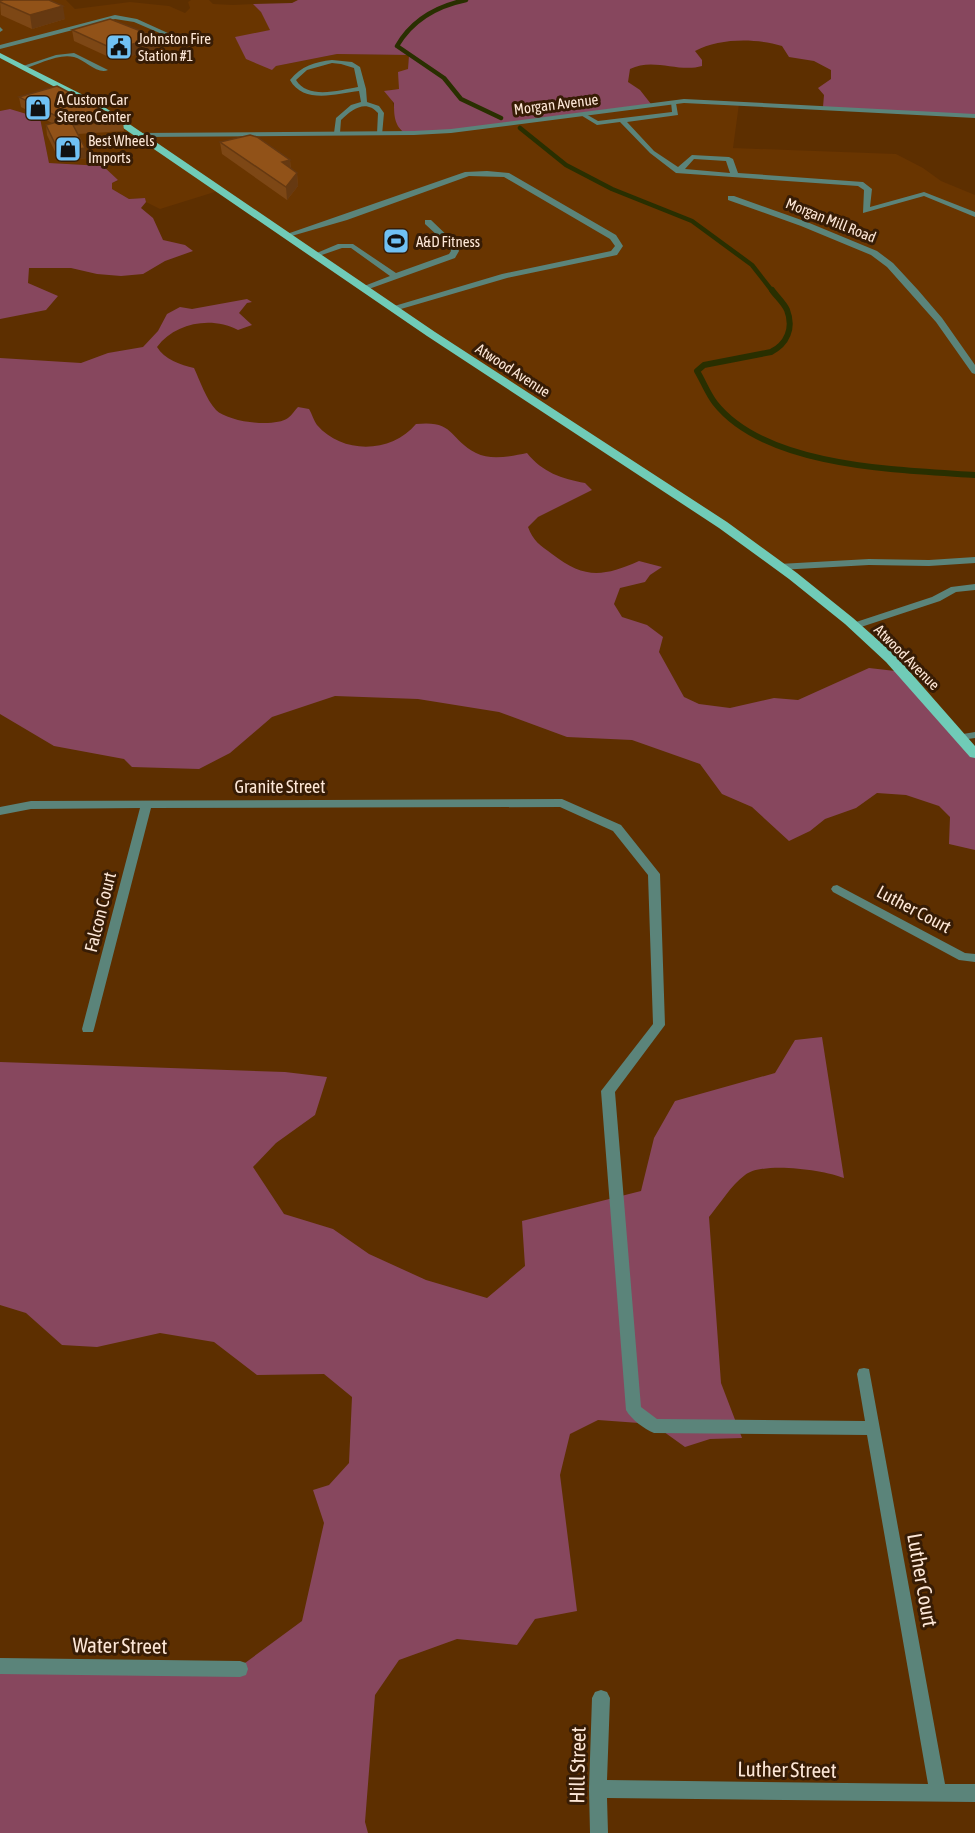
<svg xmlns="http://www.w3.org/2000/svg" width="975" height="1833" font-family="'Asap Condensed',sans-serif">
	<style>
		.built { fill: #693500 }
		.green { fill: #87475e }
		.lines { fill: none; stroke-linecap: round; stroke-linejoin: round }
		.stream-far1 { stroke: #292f00; stroke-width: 4.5 }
		.stream { stroke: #292f00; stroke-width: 6 }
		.service { fill: #5b847a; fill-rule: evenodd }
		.minor { fill: #5b847a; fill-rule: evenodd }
		.tertiary { fill: #5b847a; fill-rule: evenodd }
		.primary { fill: #70cbb7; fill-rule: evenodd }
		.wall { fill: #7d4715 }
		.shaded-wall { fill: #663911 }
		.building { fill: #915218; stroke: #663911; stroke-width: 1.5 }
		.labels { text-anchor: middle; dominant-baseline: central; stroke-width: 6; stroke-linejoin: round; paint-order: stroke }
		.far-poi-label { font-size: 15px; fill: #fde7d7; stroke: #371c05; text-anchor: start }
		.far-street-label { font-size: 15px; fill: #fde7d7; stroke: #371c05 }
		.street-label { font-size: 18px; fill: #fde7d7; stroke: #371c05 }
		.near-street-label { font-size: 21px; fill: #fde7d7; stroke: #371c05 }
	</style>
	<rect width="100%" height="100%" fill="#5d2f00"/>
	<polygon class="built" points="0,0 66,0 75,9 130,2 169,6 185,13 190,8 188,2 191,0 209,0 213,4 233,5 253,4 261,12 271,30 235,38 272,70 276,66 337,54 409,55 408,69 400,89 389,90 401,131 692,101 724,101 739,104 733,148 896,154 923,168 941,181 975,195 975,559 788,566 221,190 160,209 146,202 145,198 129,199 112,189 112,183 118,181 103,166 49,163 40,118 10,109 0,111"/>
	<g class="green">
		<path d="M 298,0 L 975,0 L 975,116 L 823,107 L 824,95 L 818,88 L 831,79 L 831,70 L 814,61 L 789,57 L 782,46 C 756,38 719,38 695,51 L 702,60 L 702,66 C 679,73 653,57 630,69 L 628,82 L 640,90 L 651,104 L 451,130 L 405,133 C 394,126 394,114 394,103 L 384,91 L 399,89 L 398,72 L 408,69 L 409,55 L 337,54 L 276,66 L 272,70 L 246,59 L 235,37 L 270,30 L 261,12 L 253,4 L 292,3 Z"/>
		<polygon points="10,109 40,118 49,163 103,166 118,180 112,183 112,189 129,199 145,198 146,202 141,208 153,218 163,240 185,245 193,251 165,261 143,274 121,276 97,274 71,268 29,268 28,283 58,296 46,310 0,319 0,111"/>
		<path d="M 247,299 L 252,302 L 247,303 L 239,313 L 252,325 L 238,330 C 211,316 175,323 157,347 C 164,359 181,365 194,368 C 200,381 206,399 216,410 C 228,422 274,428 288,418 C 292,415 295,410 298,407 L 309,409 C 312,414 314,421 317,425 C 343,455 392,453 416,424 C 455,420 448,438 476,453 C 491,461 512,456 527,453 C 542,472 562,479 585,483 L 592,490 L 538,517 L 528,527 C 533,541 540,545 552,554 C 584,579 603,577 639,561 L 662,567 L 650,575 L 645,582 L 620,588 L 614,604 L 622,617 L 647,625 L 663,637 L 659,652 L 684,697 L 699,704 L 730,708 L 774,698 L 798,700 L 869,668 L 904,672 L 975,753 L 975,850 L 949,844 L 950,817 L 939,806 L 906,795 L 877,793 L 856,808 L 825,819 L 810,831 L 789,841 L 752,807 L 722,794 L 700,764 L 632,740 L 567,737 L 499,712 L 418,699 L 335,696 L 272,717 L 230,753 L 199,769 L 132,767 L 124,759 L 54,746 L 0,714 L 0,358 L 81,363 L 108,353 L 143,347 L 158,331 L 167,314 L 180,307 L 192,309 Z"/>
		<path d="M 822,1037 L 844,1178 C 824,1170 763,1161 745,1175 C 731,1185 720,1204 709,1217 L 721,1383 L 742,1438 L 710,1439 L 685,1447 L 653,1424 L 598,1420 L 570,1434 L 560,1475 L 577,1611 L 535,1619 L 517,1645 L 457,1639 L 399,1660 L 375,1695 L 365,1822 L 368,1833 L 0,1833 L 0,1661 L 245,1663 L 302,1621 L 324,1523 L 313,1490 L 329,1485 L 349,1463 L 352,1397 L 324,1374 L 257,1375 L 214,1342 L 160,1333 L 97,1347 L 62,1345 L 26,1313 L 0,1305 L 0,1062 L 285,1072 L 327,1077 L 315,1115 L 276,1143 L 253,1167 L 284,1214 L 333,1229 L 369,1254 L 426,1280 L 487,1298 L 525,1266 L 522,1221 L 641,1191 L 654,1138 L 675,1101 L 775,1073 L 795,1040 Z"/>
	</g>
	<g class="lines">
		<g class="stream-far1">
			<path d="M 466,0 C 437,6 412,20 397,46 L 444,78 L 461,99 L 501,118"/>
			<polyline points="520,128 566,165 612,189 692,221 752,265 773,292"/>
		</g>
		<path class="stream" d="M 772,290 C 776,296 784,303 787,310 C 794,328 787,344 771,352 L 704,365 L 697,371 C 703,381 708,394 715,403 C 766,468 900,470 975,475"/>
		<g class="service">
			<polygon points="115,15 137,19 181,39 176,40 134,22 115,19 0,49 0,45"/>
			<polygon points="0,27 3,30 0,32"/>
			<path d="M 74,53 L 108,70 C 98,75 85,60 74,57 C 58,53 38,65 23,69 L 20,67 L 56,55 Z"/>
			<path d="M 332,60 L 352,62 L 360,67 L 366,89 L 367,102 L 379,106 L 384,113 L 382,135 L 377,134 L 378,113 C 366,99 352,109 341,120 L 340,133 L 337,135 L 334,133 L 336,118 L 351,105 L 361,102 L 359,91 C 336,94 303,104 290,80 C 301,66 315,62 332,60 ZM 332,63 L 341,64 L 354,68 L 358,87 C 340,90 308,100 296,80 L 307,70 Z"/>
			<path d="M 671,102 L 676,103 L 678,115 L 627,122 L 654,151 L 678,167 L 692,155 L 729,157 L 733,159 L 738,173 L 863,182 L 872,189 L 870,207 L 924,192 L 975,212 L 975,217 L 924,196 L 863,213 L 864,190 L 858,186 L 676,173 L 650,153 L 620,122 L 597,125 L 579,114 L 584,113 L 598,121 L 672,112 ZM 694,159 L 726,161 L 730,173 L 685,169 Z"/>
			<polygon points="487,171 509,173 616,235 623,246 617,255 507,278 394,311 391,311 391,307 502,274 611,251 615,246 610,239 504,177 469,176 347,220 288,237 284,235 465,172"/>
			<polygon points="425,220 431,220 456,244 459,251 455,258 366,290 359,288 390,276 351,248 342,248 316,257 312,255 338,244 353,244 396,273 449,254 451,251 450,247 425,224"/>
			<polygon points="975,584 975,590 956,592 940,601 858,628 850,628 849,626 850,624 932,597 951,587"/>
			<polygon points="975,732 975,738 961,740 956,737 957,735"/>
		</g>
		<g class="minor">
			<polygon points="728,196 734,196 807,222 877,251 893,263 918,290 942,318 975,365 975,374 972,373 936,322 887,267 871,255 801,226 728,200"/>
			<polygon points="975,557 975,563 929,566 869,565 779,570 774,567 779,564 869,559 929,560"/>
			<path d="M 562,799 L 621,825 L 660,874 L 665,1025 L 615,1092 L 641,1407 L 657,1419 L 865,1421 L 857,1374 L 859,1369 L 864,1368 L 869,1369 L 945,1784 L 975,1784 L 975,1802 L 607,1798 L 608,1833 L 590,1833 L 589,1789 L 592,1698 L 595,1692 L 601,1690 L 607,1692 L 610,1698 L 607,1780 L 928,1784 L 867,1435 L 654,1433 C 644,1429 631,1419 626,1410 L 601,1091 L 653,1024 L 648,875 L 613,831 L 560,807 L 151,808 L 94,1029 L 93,1032 L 83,1032 L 82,1029 L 140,808 L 31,809 L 0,815 L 0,807 L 31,801 Z"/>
			<polygon points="837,885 965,953 975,954 975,962 959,960 833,892 831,889 833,886"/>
			<polygon points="0,1658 240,1661 246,1663 248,1669 246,1675 240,1677 0,1674"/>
		</g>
		<polygon class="tertiary" points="684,99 975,114 975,118 684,103 451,133 414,135 139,137 136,135 139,133 414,131 451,129"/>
		<polygon class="primary" points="0,53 97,102 435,332 727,522 797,573 853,618 896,656 975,746 975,758 970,757 886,662 845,624 789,579 719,528 427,336 91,106 0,58"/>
	</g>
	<g class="wall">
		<polygon points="0,1 65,19 32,29 1,15"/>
		<polygon points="72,30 158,48 121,59 116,57 111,58 74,41"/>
		<polygon points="19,97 123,121 124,131 78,134 85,148 87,158 60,162 47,135 46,125 52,123 21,107"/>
		<polygon points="220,142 290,160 291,169 297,173 298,186 287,200 222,154"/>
	</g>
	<g class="shaded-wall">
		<polygon points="63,6 65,19 32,29 30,15"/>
		<polygon points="156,37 158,48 121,59 120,48"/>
		<polygon points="114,46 116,57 111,58 109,47"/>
		<polygon points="85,148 87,158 60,162 59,152"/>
		<polygon points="290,160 291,173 282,162"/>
		<polygon points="297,173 298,186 287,200 286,187"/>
	</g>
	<g class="building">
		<polygon points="3,0 49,0 63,6 30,15 0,2 0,1"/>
		<polygon points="110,19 156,37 120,48 114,46 109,47 72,30"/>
		<polygon points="57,86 123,121 73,125 85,148 59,152 46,125 64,120 19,97"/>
		<polygon points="250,135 257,137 290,160 282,162 297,173 286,187 220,142"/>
	</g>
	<defs>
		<symbol id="civic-square" viewBox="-11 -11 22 22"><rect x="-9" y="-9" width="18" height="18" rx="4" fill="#70c1f4" stroke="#371c05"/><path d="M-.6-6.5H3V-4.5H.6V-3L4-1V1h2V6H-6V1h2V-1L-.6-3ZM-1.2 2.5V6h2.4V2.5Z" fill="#111"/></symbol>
		<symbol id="shop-square" viewBox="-11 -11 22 22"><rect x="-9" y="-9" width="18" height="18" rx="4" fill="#70c1f4" stroke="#371c05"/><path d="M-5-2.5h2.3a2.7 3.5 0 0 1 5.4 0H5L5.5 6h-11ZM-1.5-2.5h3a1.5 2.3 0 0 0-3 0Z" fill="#111"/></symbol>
		<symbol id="stadium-square" viewBox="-11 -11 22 22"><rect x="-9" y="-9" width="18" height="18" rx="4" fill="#70c1f4" stroke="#371c05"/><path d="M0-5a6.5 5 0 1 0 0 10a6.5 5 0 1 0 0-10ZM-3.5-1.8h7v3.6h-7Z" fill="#111"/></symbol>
	</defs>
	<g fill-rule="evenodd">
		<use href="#civic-square" x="104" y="32" width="30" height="30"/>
		<use href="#shop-square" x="23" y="93" width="30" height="30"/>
		<use href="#shop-square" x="53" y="134" width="30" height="30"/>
		<use href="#stadium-square" x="381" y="226" width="30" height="30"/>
	</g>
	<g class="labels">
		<g class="far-poi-label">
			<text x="138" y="38">Johnston Fire<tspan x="138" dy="17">Station #1</tspan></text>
			<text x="57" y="99">A Custom Car<tspan x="57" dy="17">Stereo Center</tspan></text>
			<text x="88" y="140">Best Wheels<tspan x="88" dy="17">Imports</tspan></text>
			<text x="416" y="241">A&amp;D Fitness</text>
		</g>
		<g class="far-street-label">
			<text transform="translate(556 104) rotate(-7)">Morgan Avenue</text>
			<text transform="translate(831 220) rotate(22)">Morgan Mill Road</text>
			<text transform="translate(513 370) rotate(33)">Atwood Avenue</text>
			<text transform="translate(907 657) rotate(45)">Atwood Avenue</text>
		</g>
		<g class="street-label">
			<text x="280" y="786">Granite Street</text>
			<text transform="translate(914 909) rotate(28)">Luther Court</text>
			<text transform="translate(100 912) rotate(-76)">Falcon Court</text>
		</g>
		<g class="near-street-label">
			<text transform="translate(923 1580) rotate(80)">Luther Court</text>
			<text transform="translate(120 1645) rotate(1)">Water Street</text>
			<text transform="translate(577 1765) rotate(-89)">Hill Street</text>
			<text transform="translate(787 1769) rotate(1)">Luther Street</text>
		</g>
	</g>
</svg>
